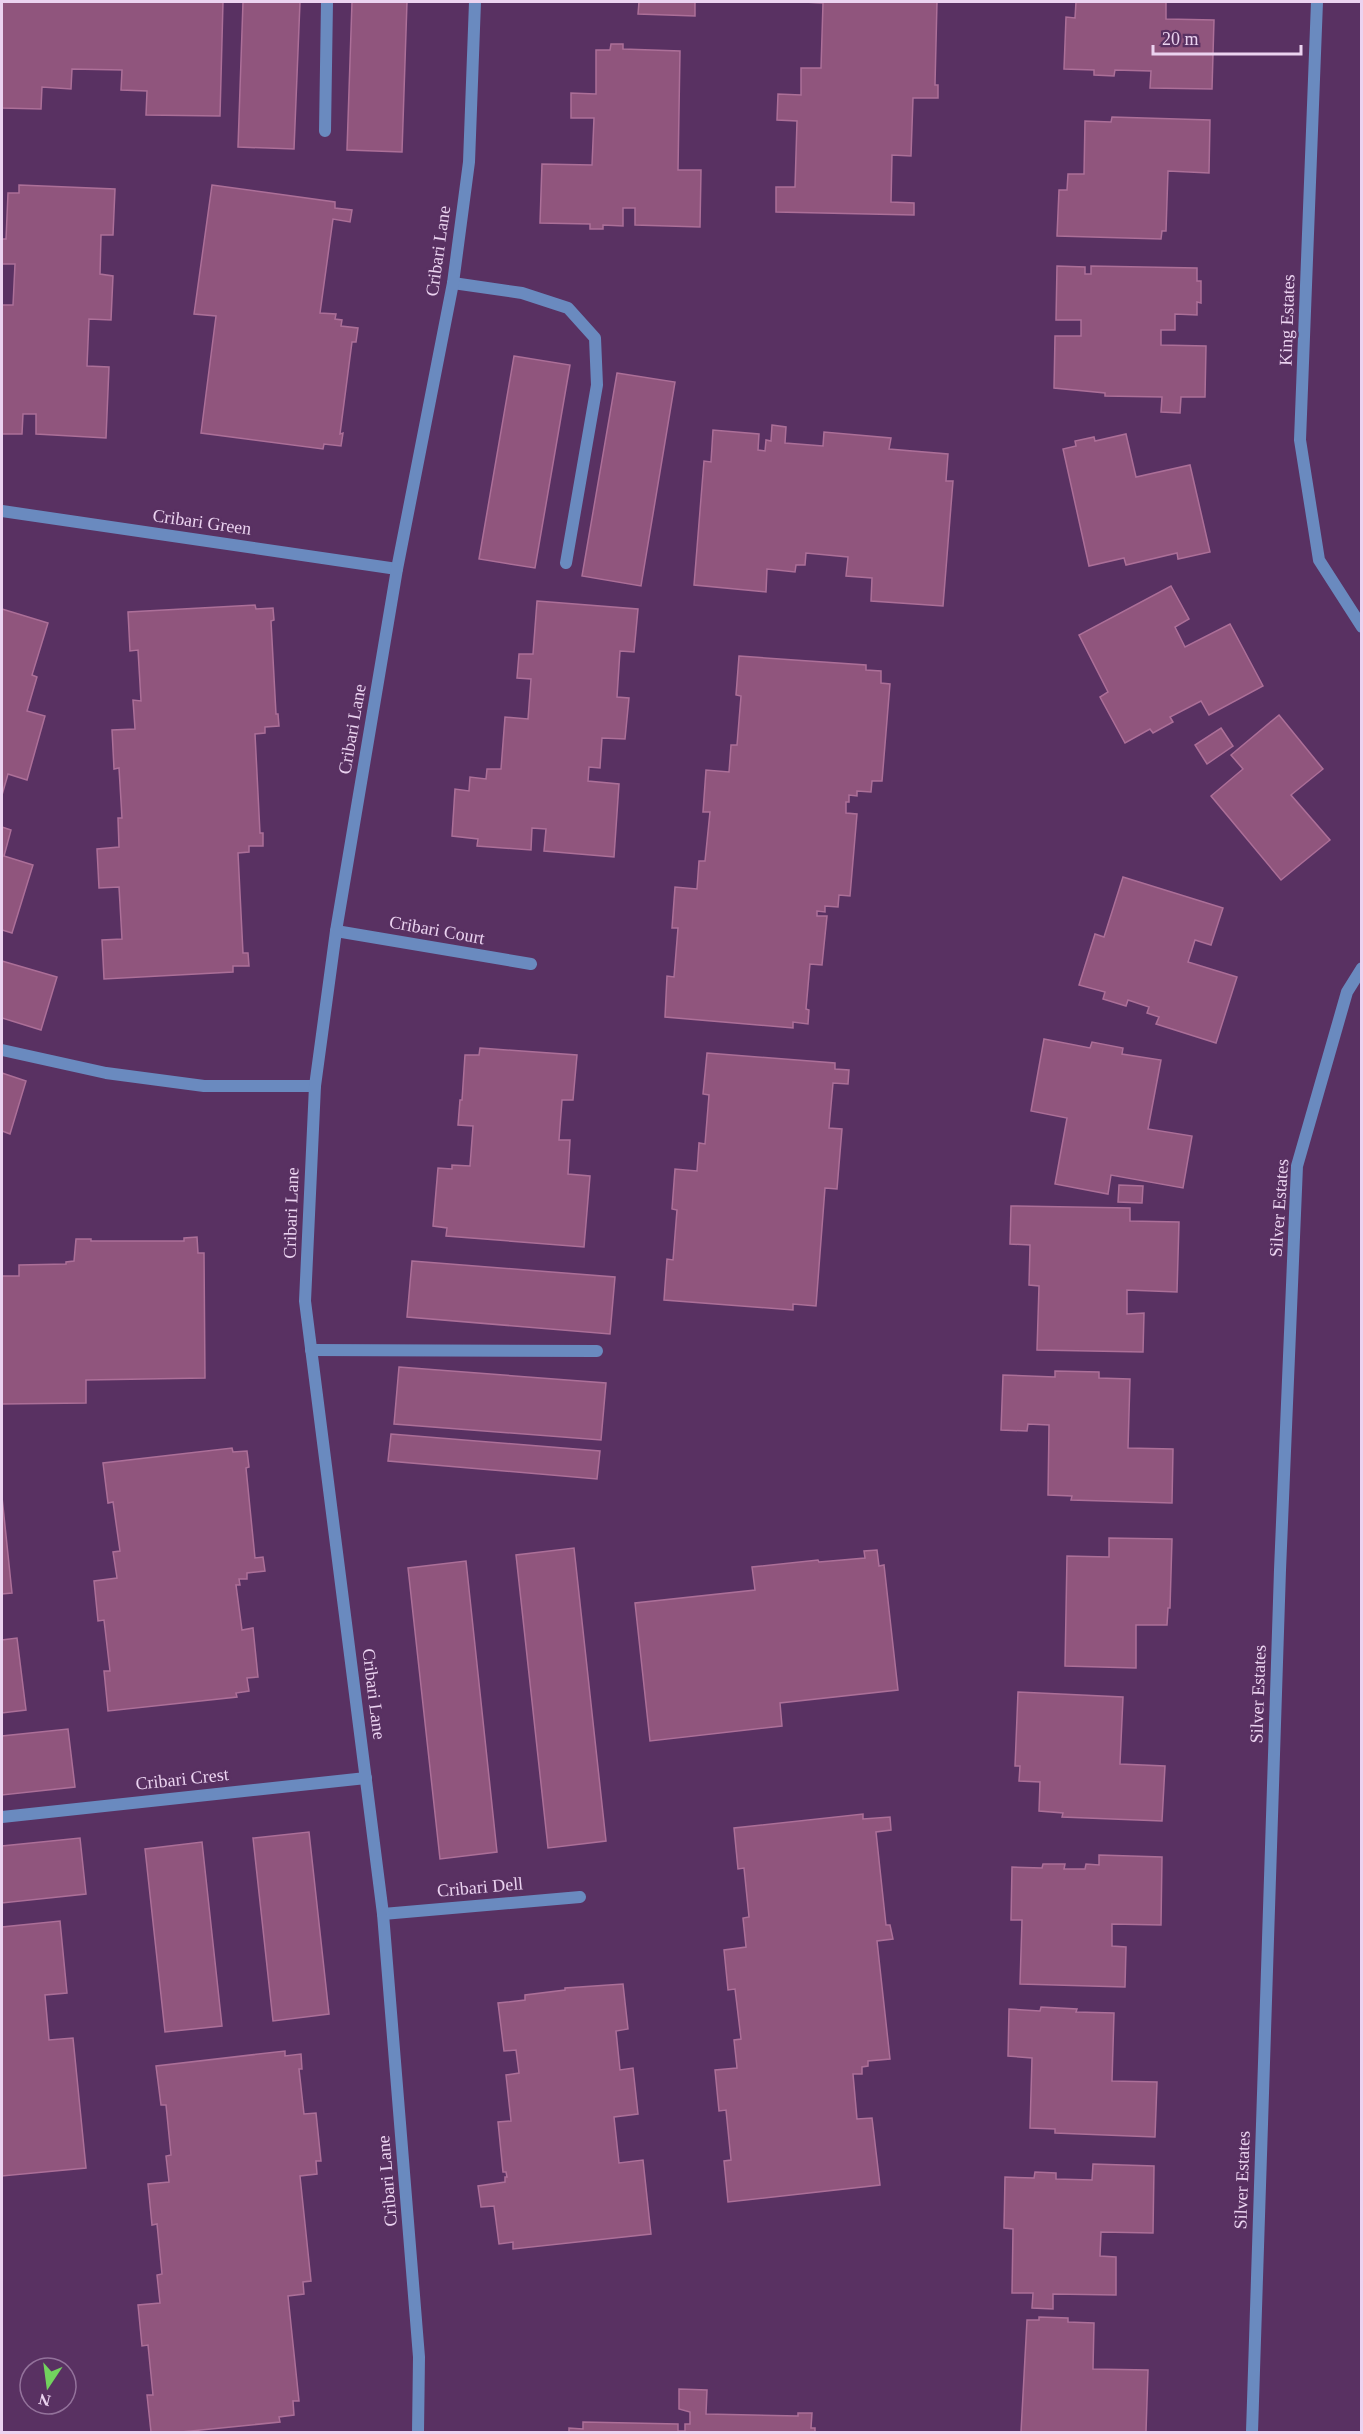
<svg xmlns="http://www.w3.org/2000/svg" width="1363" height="2434" font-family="Georgia,serif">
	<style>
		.building { fill: #90557d; stroke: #ac6f98; stroke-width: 1.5 }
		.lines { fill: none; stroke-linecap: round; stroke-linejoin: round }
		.service { stroke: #6a8abf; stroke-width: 12 }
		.minor { stroke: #6a8abf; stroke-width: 12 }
		.labels { text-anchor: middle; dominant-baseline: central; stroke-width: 5; stroke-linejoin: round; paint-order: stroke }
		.street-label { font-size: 18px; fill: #ebd3f0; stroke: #593162 }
	</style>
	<rect width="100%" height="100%" fill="#593162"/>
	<g class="building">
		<polygon points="2,2 223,2 220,116 146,115 147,91 121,90 122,70 72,69 71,89 42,87 41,109 2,108"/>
		<polygon points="243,2 300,2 294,149 238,147"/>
		<polygon points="352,2 407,2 402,152 347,150"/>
		<polygon points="639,2 695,2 695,16 638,14"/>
		<polygon points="804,2 937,2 935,85 938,85 938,98 913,98 911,156 892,155 891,202 914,203 914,215 776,212 776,187 795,187 797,121 777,120 778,94 801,95 801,68 821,68 823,3"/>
		<polygon points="1076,2 1166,2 1166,19 1214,20 1212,89 1150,88 1151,71 1115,70 1114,76 1094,75 1094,70 1064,69 1066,17 1075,18"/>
		<polygon points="611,44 623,44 623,49 680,51 678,170 701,170 700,227 635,225 635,208 623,208 623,226 603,225 603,229 590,229 590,224 540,223 542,164 592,165 594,118 571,118 571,93 596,94 596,50 610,50"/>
		<polygon points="1112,117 1210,120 1209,173 1168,171 1166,231 1162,231 1161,239 1057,236 1059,190 1067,190 1068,174 1084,174 1085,121 1111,122"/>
		<polygon points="19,185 115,189 113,235 101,235 100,274 113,276 111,320 89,319 87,366 109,367 106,438 36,434 36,414 23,414 22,434 2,434 2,305 13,305 15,264 2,264 2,239 6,239 8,193 19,193"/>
		<polygon points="212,185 335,202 335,208 352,210 350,222 333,219 320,313 336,314 335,319 342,320 341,326 358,328 356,342 352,342 340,434 343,433 341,446 324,444 323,449 201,433 216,316 194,314"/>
		<polygon points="1057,266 1085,267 1085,274 1091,274 1091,266 1197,268 1197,281 1201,281 1201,303 1197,302 1197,315 1175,314 1175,330 1161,330 1161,345 1206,346 1205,397 1181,397 1180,413 1161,412 1162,397 1105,396 1105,393 1054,388 1055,336 1081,336 1081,320 1056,320"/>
		<polygon points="514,356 570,365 535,568 479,559"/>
		<polygon points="617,373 675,382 641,586 582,576"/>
		<polygon points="772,425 786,427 785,443 823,446 824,432 891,438 889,449 948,454 946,481 953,481 943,606 871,601 872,578 846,576 848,557 806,553 805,565 796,565 795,572 767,569 766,592 694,585 704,461 711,462 713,430 759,434 758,450 765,451 766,440 771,441"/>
		<polygon points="1126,434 1136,477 1190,465 1210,552 1178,559 1177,553 1126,565 1124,558 1089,566 1063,449 1076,446 1075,441 1094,437 1095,441"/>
		<polygon points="1171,586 1189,619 1175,627 1185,647 1230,624 1263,686 1209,715 1201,701 1170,717 1173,722 1153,733 1150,729 1125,743 1100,697 1108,692 1079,635"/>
		<polygon points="537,601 638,609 634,652 620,651 617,697 629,698 625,739 602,738 600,768 589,767 588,781 619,784 614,857 544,851 546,829 532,828 531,850 477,846 478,839 452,836 455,789 469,791 470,777 486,779 487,769 501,769 505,717 528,719 531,679 517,678 519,654 533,654"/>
		<polygon points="255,605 256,609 273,608 274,620 271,621 276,714 278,714 279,726 265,727 265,733 255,734 260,833 263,833 263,846 249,846 249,852 238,853 243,953 248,953 249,966 233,966 233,972 104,979 102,940 122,939 119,887 99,888 97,849 119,847 118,818 122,818 119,768 114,769 112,730 135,729 133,700 141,701 138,650 130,651 128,612"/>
		<polygon points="2,609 48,623 32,675 37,677 27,711 45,716 27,780 8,774 2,795"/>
		<polygon points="739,656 866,665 866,670 881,671 881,683 890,684 882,781 872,781 871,792 857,791 857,796 849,795 849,802 846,802 846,813 857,814 850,896 839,895 838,907 825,906 825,912 817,911 817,916 827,916 822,965 810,964 806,1009 809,1010 808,1024 793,1022 793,1028 665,1017 667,976 674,977 678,928 672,928 675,887 697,889 699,861 705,861 710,812 703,812 706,770 729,772 731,745 737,745 741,696 736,695"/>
		<polygon points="1279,715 1323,769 1291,795 1330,840 1281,880 1211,796 1243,769 1231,755"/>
		<polygon points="1221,728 1233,746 1207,764 1195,745"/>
		<polygon points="2,827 11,830 4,856 33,865 12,933 2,930"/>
		<polygon points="1123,877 1223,908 1211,945 1195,940 1188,962 1237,977 1216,1043 1156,1024 1159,1017 1147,1013 1149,1007 1128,1000 1126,1006 1103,999 1105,992 1079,985 1095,934 1104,937"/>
		<polygon points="2,961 57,977 41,1030 2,1018"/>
		<polygon points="1044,1039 1090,1048 1092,1042 1123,1048 1122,1054 1161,1060 1148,1129 1192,1136 1183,1188 1111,1175 1108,1194 1055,1184 1067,1118 1031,1111"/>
		<polygon points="480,1048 577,1055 573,1100 562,1100 559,1140 570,1140 568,1174 590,1176 584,1247 446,1236 447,1228 433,1226 438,1168 452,1169 452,1165 470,1166 473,1126 458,1125 460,1100 462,1100 465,1055 479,1055"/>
		<polygon points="707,1053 835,1063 835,1069 849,1070 848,1084 833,1083 829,1128 842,1129 837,1189 825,1188 816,1306 793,1304 793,1310 664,1300 667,1259 673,1260 677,1210 672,1209 675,1169 697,1171 699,1143 705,1144 709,1095 703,1094"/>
		<polygon points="2,1073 26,1081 10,1134 2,1131"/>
		<polygon points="1119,1185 1143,1186 1142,1203 1118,1202"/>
		<polygon points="1011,1206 1130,1208 1130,1221 1179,1222 1177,1292 1127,1290 1127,1314 1144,1313 1143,1352 1037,1350 1039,1286 1029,1285 1030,1245 1010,1244"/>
		<polygon points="197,1237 198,1253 204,1253 205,1378 86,1380 86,1403 2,1404 2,1276 19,1276 19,1265 66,1264 66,1262 74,1261 76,1239 91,1239 91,1241 184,1241 184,1238"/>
		<polygon points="412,1261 615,1277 610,1334 407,1317"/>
		<polygon points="399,1367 606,1383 601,1440 394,1424"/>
		<polygon points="1055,1371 1099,1372 1099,1378 1130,1379 1128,1448 1173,1449 1172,1503 1071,1500 1072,1496 1048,1495 1049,1425 1028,1424 1027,1431 1001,1430 1003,1375 1055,1377"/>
		<polygon points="391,1434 600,1451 597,1479 388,1461"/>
		<polygon points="232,1448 233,1452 247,1451 249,1467 246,1468 255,1558 263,1557 265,1571 247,1573 247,1579 239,1579 240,1585 236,1585 242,1630 253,1628 258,1677 247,1678 249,1691 236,1693 237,1697 108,1711 104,1671 110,1671 104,1620 98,1621 94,1581 117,1578 113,1552 120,1551 113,1502 108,1503 103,1463"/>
		<polygon points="2,1497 12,1593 2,1594"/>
		<polygon points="1109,1538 1172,1539 1170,1608 1168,1608 1167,1625 1136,1625 1136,1668 1065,1666 1067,1556 1109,1557"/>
		<polygon points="574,1548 606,1841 548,1848 516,1555"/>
		<polygon points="877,1550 879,1566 884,1565 898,1690 780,1703 782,1726 650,1741 635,1603 755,1590 752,1567 818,1560 819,1562 865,1558 864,1551"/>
		<polygon points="466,1561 497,1852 440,1859 408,1568"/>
		<polygon points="17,1638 26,1710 2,1713 2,1640"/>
		<polygon points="1018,1692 1123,1697 1120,1764 1165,1766 1162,1821 1062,1817 1063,1813 1039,1811 1040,1782 1019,1781 1020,1766 1015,1766"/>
		<polygon points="68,1729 75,1787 2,1795 2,1736"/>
		<polygon points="863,1814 863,1819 890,1817 891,1830 876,1832 886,1925 890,1925 893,1939 877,1941 890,2059 868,2061 868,2066 862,2067 862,2074 853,2074 857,2119 872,2118 880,2185 728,2202 724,2161 731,2160 726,2110 719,2111 715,2070 737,2068 734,2040 741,2039 735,1989 728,1990 724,1950 746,1947 743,1918 749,1917 744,1868 738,1869 734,1828"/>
		<polygon points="309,1832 329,2014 273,2021 253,1838"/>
		<polygon points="80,1838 86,1894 2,1903 2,1846"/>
		<polygon points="202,1842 222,2026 165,2032 145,1849"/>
		<polygon points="1099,1855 1162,1857 1161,1925 1112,1924 1112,1946 1126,1947 1125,1987 1020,1984 1022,1920 1011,1920 1012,1867 1042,1868 1043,1864 1065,1864 1064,1869 1085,1869 1086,1864 1099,1865"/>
		<polygon points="60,1921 67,1993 45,1995 49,2040 73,2038 86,2168 2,2176 2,1927"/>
		<polygon points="623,1984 628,2029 616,2031 620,2070 633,2068 638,2114 614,2117 619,2163 643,2160 651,2234 513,2249 513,2242 499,2244 494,2206 481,2207 478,2186 505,2182 505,2177 507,2177 506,2172 503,2172 498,2122 511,2121 506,2075 519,2073 516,2050 504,2051 498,2003 525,2000 525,1995 565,1990 565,1988"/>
		<polygon points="1041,2007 1077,2009 1076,2012 1114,2013 1112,2081 1157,2082 1155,2137 1055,2133 1055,2129 1030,2128 1032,2058 1008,2056 1009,2009 1040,2011"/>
		<polygon points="285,2051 285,2056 301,2054 302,2069 299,2069 304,2114 316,2113 321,2161 316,2161 317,2174 300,2176 311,2281 303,2282 304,2294 288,2296 299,2401 293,2401 294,2415 279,2417 280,2422 181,2432 151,2432 147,2395 153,2395 148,2345 142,2346 138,2305 160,2303 157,2275 162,2274 157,2224 152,2225 148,2184 169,2182 166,2156 171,2155 166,2105 161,2105 156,2066"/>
		<polygon points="1093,2164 1154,2166 1153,2233 1101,2232 1100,2256 1116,2257 1116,2295 1053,2294 1053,2309 1032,2308 1033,2293 1012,2293 1013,2229 1004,2228 1005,2177 1034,2178 1035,2172 1056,2173 1056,2179 1092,2180"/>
		<polygon points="1039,2317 1068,2318 1068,2322 1094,2323 1093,2369 1148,2370 1146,2432 1021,2432 1027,2320 1039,2320"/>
		<polygon points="679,2389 707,2390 706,2414 798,2416 798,2413 812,2413 811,2428 815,2428 815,2432 569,2432 569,2428 583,2429 583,2422 678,2424 678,2431 685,2431 685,2424 690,2424 690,2412 679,2409"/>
	</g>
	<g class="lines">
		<g class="service">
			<polyline points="325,131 327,2"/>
			<polyline points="453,283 522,293 568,308 595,338 597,385 566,563"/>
			<polyline points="2,1050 106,1073 204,1086 315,1086"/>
			<polyline points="311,1350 597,1351"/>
		</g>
		<g class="minor">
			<polyline points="1317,2 1300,440 1319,560 1362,627"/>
			<polyline points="2,511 397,569"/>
			<polyline points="336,931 531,964"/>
			<polyline points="2,1817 366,1778"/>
			<polyline points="383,1914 580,1897"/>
			<polyline points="418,2432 419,2357 383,1914 305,1301 315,1086 336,931 397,569 453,283 469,162 475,2"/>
			<polyline points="1252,2432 1280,1570 1297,1166 1347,992 1362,968"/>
		</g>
	</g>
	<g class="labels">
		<g class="street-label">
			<text transform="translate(438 251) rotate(-82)">Cribari Lane</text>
			<text transform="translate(1287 320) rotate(-88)">King Estates</text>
			<text transform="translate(202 522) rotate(8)">Cribari Green</text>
			<text transform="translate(352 729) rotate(-80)">Cribari Lane</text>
			<text transform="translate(437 930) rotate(10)">Cribari Court</text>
			<text transform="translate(1279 1208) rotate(-86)">Silver Estates</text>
			<text transform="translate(291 1213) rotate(-88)">Cribari Lane</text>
			<text transform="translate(374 1694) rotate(83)">Cribari Lane</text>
			<text transform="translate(1258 1694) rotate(-88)">Silver Estates</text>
			<text transform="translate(182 1779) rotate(-6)">Cribari Crest</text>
			<text transform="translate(480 1887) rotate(-5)">Cribari Dell</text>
			<text transform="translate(1242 2180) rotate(-88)">Silver Estates</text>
			<text transform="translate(387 2181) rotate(-95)">Cribari Lane</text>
		</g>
	</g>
	<rect width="1363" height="2434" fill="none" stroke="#ebd3f0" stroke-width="6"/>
	<g transform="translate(48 2386) rotate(193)"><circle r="28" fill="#593162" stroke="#93729b" stroke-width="1.5"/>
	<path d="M0-4.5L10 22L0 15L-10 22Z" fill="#72d25e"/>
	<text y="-9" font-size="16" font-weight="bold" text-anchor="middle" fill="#ebd3f0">N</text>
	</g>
	<path d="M1153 45v9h148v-9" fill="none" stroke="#ebd3f0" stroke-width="3"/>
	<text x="1162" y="45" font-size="18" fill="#ebd3f0" stroke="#593162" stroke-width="4.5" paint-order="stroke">20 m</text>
</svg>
